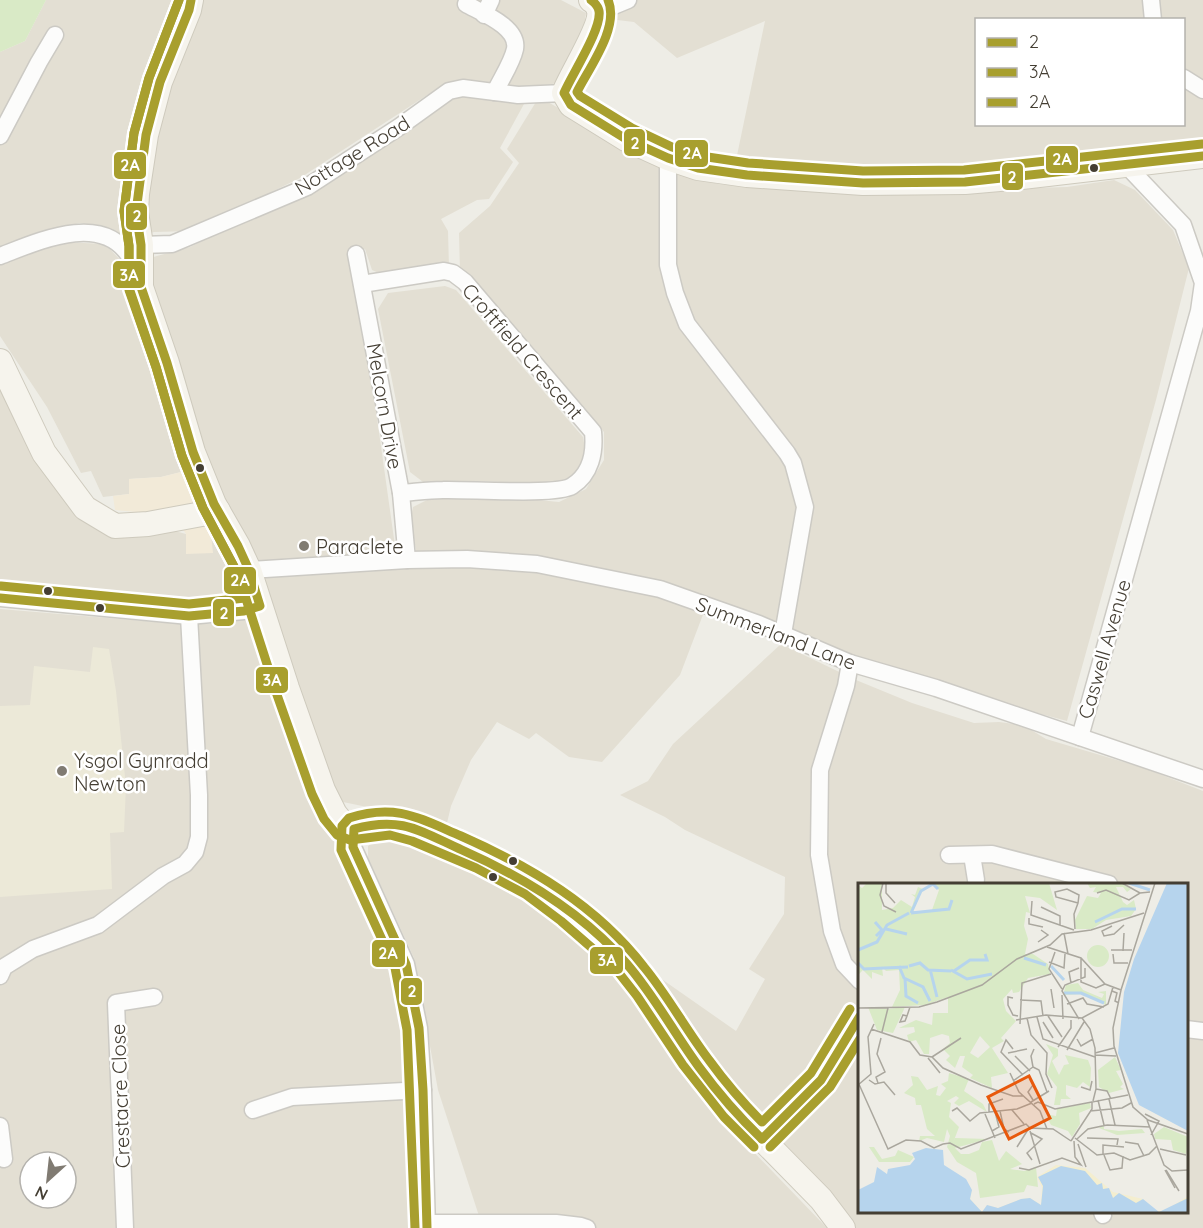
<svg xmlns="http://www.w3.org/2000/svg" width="1203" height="1228" font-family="Quicksand,sans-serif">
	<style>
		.residential { fill: #e3dfd3; fill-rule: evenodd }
		.commercial { fill: #f2ead8 }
		.education { fill: #ece9d8 }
		.green { fill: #d9eac6 }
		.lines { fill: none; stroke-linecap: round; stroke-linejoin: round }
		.street-casing { stroke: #cccac4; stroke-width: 19 }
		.secondary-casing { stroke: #cecabd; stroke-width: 26 }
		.street { stroke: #fcfcfb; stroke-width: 16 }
		.secondary { stroke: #f6f4ed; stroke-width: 24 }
		.bus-1-casing { stroke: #fff; stroke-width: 14 }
		.bus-2-casing { stroke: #fff; stroke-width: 14 }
		.bus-3-casing { stroke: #fff; stroke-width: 14 }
		.bus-1 { stroke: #a89f2e; stroke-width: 9 }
		.bus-2 { stroke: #a89f2e; stroke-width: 9 }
		.bus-3 { stroke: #a89f2e; stroke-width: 9 }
		.bus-dot { fill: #443e33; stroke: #fff; stroke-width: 2 }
		.poi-dot { fill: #807b72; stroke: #fff; stroke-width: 2 }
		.labels { text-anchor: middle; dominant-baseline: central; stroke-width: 5; stroke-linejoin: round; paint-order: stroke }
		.street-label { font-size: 20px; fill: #443e33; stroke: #fff }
		.poi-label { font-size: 20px; fill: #443e33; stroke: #fff; text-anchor: start }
		.inset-river { fill: none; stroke: #b6d4ed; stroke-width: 3 }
		.inset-road { fill: none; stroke: #aaa79e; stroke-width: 1.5 }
		.view { fill: #e8590c; fill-opacity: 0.15; stroke: #e8590c; stroke-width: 3 }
		.inset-edge { fill: none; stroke: #443e33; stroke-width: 3 }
		.line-badge { stroke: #fff; stroke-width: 2 }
		.badge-label { font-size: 16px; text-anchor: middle; font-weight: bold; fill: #fff }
	</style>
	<rect width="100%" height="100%" fill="#eeede6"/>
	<g class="residential">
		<polygon points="46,0 561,0 586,13 583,34 555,83 542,88 520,89 467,82 438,88 300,178 192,231 154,232 130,240 105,229 80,223 25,237 0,250 0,52 25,41"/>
		<path d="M 613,0 L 1203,0 L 1203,155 L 985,173 L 857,176 L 735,165 L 765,21 L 677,58 L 634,22 L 609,19 ZM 976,20 L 1184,20 L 1184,124 L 976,124 Z"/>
		<polygon points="457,96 492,97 524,104 500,148 513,162 489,199 477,200 441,219 448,231 449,268 385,276 372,270 365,249 348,254 368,354 396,553 256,568 222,503 149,286 146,259 190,247 320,184 435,112"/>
		<polygon points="539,97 647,158 718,184 852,193 1067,187 1114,180 1135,190 1173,230 1189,268 1156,400 1067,721 963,693 842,653 657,586 417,554 410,522 413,507 429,499 508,497 559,502 586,489 604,460 604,432 531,345 469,278 460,271 459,233 490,206 519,163 507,149"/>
		<polygon points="62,242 105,244 124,264 193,469 161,477 129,479 129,494 103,497 91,471 81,473 47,407 0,336 0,265"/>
		<polygon points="445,286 456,290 583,437 586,453 581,465 568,481 559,484 471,481 427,485 410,472 378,309 388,293"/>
		<polygon points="0,383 69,503 186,534 187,554 212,534 210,525 215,524 224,528 250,602 185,610 0,586"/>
		<polygon points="486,564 564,574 658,597 704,612 680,675 602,762 569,757 536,733 529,739 497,722 471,760 451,806 447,823 454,832 415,817 343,802 331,786 256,572"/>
		<path d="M 0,609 L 168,623 L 209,624 L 248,619 L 257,620 L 324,816 L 362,892 L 370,897 L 398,959 L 416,1101 L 419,1228 L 0,1228 ZM 30,1162 L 66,1162 L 66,1198 L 30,1198 Z"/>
		<path d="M 781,644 L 856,680 L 912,703 L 974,723 L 999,722 L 1023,725 L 1046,739 L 1144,768 L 1203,791 L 1203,1228 L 855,1228 L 719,1078 L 653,973 L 736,1031 L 765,979 L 749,969 L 784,914 L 785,877 L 685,830 L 665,817 L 620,795 L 648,781 L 673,744 ZM 860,884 L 1186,884 L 1186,1212 L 860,1212 Z"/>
		<polygon points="392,836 421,845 549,913 625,981 692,1088 827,1228 480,1228 479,1216 438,1090 414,958 368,858 368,846 378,839"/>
	</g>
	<polygon class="commercial" points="193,469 210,525 213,553 186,554 186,534 169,508 146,513 115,510 113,496 129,494 129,479 161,477"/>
	<polygon class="education" points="93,647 109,649 116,691 126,786 124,832 110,833 112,889 0,897 0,706 30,705 34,666 90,672"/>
	<polygon class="green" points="0,0 46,0 25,41 0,52"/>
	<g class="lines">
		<defs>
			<g id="street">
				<polyline points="1151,0 1153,20"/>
				<path d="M 466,4 C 482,13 519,27 515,49 C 512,63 501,79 495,92"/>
				<polyline points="599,12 628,0"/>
				<polyline points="484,15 491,0"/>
				<polyline points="1184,78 1203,90"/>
				<polyline points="0,136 39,62 55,35"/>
				<polyline points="668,158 668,265 675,293 687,324 787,453 793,463 805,507 783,634"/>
				<polyline points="141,245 172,244 307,187 399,127 449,91 463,88 518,95 564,93"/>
				<polyline points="356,254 401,493 407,560"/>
				<path d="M 0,256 C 37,242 102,211 130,257 C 133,262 135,269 137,275"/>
				<path d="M 362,284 L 444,271 L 453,273 L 465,282 L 593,432 C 595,452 591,474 572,486 C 556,496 467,489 443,490 C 429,490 415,492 401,493"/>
				<polyline points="249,570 407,560 467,559 537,564 660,589 759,624 850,663 936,688 1203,779"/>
				<polyline points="0,598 189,616 244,611 260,606"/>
				<polyline points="850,663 846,686 820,770 819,855 832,931 844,964 860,981"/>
				<polyline points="1080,737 1199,311 1203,283 1183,225 1126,165"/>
				<polyline points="949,855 992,854 1109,884"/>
				<polyline points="972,855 976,880"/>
				<polyline points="0,976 4,967 33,949 98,925 163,876 185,864 195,852 199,837 199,795 189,616"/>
				<polyline points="1186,1029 1203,1031"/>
				<polyline points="253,1110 292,1097 423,1090"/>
				<polyline points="0,1126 4,1159"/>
				<polyline points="1102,1212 1103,1215"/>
				<polyline points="427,1223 556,1223 581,1226 587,1228"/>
				<polyline points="125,1228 116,1003 154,997"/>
				<path d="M 427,1228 L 423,1090 L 419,1028 L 406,964 L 353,847 L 354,829 C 365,826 378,823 390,823 C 410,824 439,840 458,848 C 516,872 586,914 626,963 C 651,992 670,1025 691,1056 C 712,1087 736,1114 762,1139 L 821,1080 L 860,1015"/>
			</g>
			<g id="secondary">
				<polyline points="191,0 189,10 160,82 146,135 137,194 136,212 141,245 141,287 167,363 193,452 214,504 238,546 249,570 287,688 323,790 335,814 345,826 354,829"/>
				<path d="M 591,0 C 595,2 598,6 599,11 C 602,27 571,74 564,93 L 571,105 L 626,139 L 668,158 L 698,168 L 747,175 L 863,183 L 965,182 L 1022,177 L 1203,156"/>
				<polyline points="0,361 44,453 85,508 115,526 148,524 218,511"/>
				<polyline points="762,1139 821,1199 843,1228"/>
			</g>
		</defs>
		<use href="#street" class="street-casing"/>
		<use href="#secondary" class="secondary-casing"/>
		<use href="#street" class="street"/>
		<use href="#secondary" class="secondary"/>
		<defs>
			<g id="bus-1">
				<path d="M 591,0 C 595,3 598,6 599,11 C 602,29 572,74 564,93 L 571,105 L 626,139 L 668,158 L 698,168 L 747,175 L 863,183 L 965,182 L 1203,156"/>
				<polyline points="0,598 189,616 244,611 260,606 249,570 238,546 214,504 193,452 167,363 141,287 141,245 136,212 146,135 160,82 189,10 191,0"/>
				<polyline points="762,1139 821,1080 860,1016"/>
				<path d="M 427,1228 L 423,1090 L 419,1028 L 406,964 L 353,847 L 354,829 C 402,816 420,831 462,850 C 523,877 582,912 626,963 C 654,995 674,1033 699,1067 C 718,1093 739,1117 762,1139"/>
			</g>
			<g id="bus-2">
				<polyline points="179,0 149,78 134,133 124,211 129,246 129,290 156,367 182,456 203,508 238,574 276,692 312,794 324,819 337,835 350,840 390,835 412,841 476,868 525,894 561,921 615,968 637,996 683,1065 724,1117 754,1147"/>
				<polyline points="770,1147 830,1087 860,1039"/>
			</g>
			<g id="bus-3">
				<path d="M 608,0 C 620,27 589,68 577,92 L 580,96 L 632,128 L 672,147 L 701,156 L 748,163 L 863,171 L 964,170 L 1202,144"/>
				<polyline points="1,586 189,604 245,598 238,574 203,508 182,456 156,367 129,288 129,246 124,211 134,133 149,78 179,0"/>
				<path d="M 415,1228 L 407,1030 L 395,968 L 341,850 L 342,826 L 349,818 C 396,803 419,818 461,836 C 531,867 597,906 644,967 C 668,996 686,1030 709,1060 C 725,1082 743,1103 762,1122 L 811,1073 L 850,1009"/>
			</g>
		</defs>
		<use href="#bus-1" class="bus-1-casing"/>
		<use href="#bus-2" class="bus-2-casing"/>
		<use href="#bus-3" class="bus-3-casing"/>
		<use href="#bus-1" class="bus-1"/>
		<use href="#bus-2" class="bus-2"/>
		<use href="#bus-3" class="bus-3"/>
	</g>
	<g class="bus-dot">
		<circle cx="1094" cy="168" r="5"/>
		<circle cx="200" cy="468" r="5"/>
		<circle cx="48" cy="591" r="5"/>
		<circle cx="100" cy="608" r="5"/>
		<circle cx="513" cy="861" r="5"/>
		<circle cx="493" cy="877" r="5"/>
	</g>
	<g class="poi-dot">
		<circle cx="304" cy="546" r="6"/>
		<circle cx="62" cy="771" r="6"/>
	</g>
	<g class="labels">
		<g class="street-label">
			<text transform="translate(352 155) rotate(-32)">Nottage Road</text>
			<text transform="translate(523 351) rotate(49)">Croftfield Crescent</text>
			<text transform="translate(385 406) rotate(80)">Melcorn Drive</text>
			<text transform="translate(776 633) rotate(21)">Summerland Lane</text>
			<text transform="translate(1104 649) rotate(-74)">Caswell Avenue</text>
			<text transform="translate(120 1096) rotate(-92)">Crestacre Close</text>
		</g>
		<g class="poi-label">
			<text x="316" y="546">Paraclete</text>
			<text x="74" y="760">Ysgol Gynradd<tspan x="74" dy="23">Newton</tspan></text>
		</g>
	</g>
	<g transform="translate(858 883)">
		<rect width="330" height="330" fill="#eeede6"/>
		<path d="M 9,0 L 24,0 L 24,27 L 35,25 L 43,17 L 54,24 L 57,14 L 53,11 L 57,12 L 60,4 L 65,6 L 55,28 L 62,29 L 74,27 L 81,7 L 72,0 L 191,0 L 199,27 L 182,15 L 167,13 L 172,30 L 168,29 L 166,43 L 170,56 L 167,71 L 175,71 L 190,81 L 192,91 L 170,95 L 161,109 L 155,110 L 154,106 L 145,116 L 148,128 L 158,138 L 143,155 L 146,158 L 134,165 L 150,190 L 133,194 L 134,205 L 112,195 L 115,192 L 104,184 L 107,173 L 102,173 L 97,185 L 88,177 L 92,173 L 85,166 L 92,160 L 91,153 L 84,151 L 72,155 L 71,171 L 66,171 L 58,157 L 51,159 L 49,152 L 57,149 L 56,144 L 41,145 L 58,137 L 74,142 L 75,130 L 90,130 L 90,114 L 67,122 L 34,124 L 42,107 L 41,87 L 28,88 L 24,84 L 25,93 L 14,89 L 14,96 L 5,87 L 0,92 L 0,2 L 4,5 ZM 122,153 L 132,164 L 120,175 L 112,170 ZM 229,0 L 263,0 L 273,6 L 269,9 L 265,4 L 258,4 L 265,19 L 269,22 L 276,17 L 278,26 L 273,33 L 248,37 L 234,46 L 218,46 L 217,37 L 229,13 L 240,15 L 243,10 L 235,9 L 238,4 L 232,5 ZM229 73a11 11 0 1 1 22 0a11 11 0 1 1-22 0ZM 220,100 L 225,107 L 244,115 L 246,111 L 240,109 L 248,108 L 248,122 L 226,111 L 205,112 L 208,102 ZM 10,124 L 30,126 L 47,124 L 35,150 L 19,147 ZM 188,161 L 200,166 L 200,173 L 194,178 L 201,192 L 206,182 L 211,181 L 207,172 L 230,177 L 233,185 L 232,204 L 225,199 L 219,205 L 208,202 L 208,212 L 213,216 L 203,216 L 202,222 L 196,222 L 199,204 L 189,191 L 195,172 ZM 257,174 L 263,187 L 258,188 L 265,201 L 262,204 L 266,206 L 251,210 L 241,204 L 240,187 ZM 91,190 L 111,196 L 106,208 L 125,221 L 129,229 L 111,218 L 101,223 L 96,220 L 101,215 L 98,213 L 89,218 L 93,220 L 91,234 L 101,244 L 95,260 L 97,255 L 130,256 L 97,265 L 103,271 L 111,271 L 121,267 L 124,259 L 134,257 L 141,278 L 148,268 L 164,281 L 152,286 L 166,288 L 178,284 L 180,304 L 169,302 L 166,309 L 122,315 L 118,290 L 99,279 L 89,264 L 92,253 L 89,246 L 86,259 L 69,255 L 61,258 L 62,253 L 77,253 L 69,246 L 63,222 L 58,222 L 57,215 L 46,210 L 55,202 L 53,193 L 60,194 L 69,207 L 80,203 L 78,212 L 82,213 L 88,205 L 83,201 L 90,198 ZM 232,220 L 233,225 L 221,230 L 222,241 L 214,254 L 210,248 L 193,242 L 190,236 L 192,232 L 198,233 L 199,226 ZM 246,242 L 246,246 L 261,248 L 284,246 L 287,250 L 259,252 L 241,245 ZM 306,244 L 330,254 L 328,271 L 315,267 L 313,257 L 297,256 L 296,251 ZM 11,264 L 16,264 L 24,276 L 37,273 L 40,267 L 56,274 L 52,279 L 21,279 Z" fill="#d9eac6" fill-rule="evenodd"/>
		<path d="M 198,282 L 227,285 L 255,309 L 285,316 L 296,328 L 306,328 L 329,314 L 330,321 L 313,330 L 189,322 L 119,330 L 113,324 L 105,297 L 114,307 L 112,316 L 124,329 L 129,322 L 140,325 L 163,316 L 172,315 L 183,322 L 184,304 L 179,294 Z" fill="#f4eecf"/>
		<path d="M 309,0 L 330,0 L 330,248 L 281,222 L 260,170 L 266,109 L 276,76 ZM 68,265 L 85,267 L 86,282 L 108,296 L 114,307 L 112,316 L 124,329 L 129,322 L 140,325 L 163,316 L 172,315 L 183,322 L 185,303 L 180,294 L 203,283 L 227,288 L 239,302 L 244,300 L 245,306 L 251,305 L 255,315 L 261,310 L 278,320 L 285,316 L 301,329 L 330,315 L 330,330 L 0,330 L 0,307 L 16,299 L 19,284 L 29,291 L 30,286 L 52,282 L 57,276 L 54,270 Z" fill="#b6d4ed"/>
		<path class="inset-river" d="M 271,0 L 292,7M 53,30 L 91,26 L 94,17M 53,30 L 63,8 L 75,1 L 80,6M 17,39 L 24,47 L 18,53M 237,39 L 264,26 L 278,26M 28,46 L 49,51M 0,67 L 19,59 L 29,42 L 51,30M 166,75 L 188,82M 0,80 L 6,86 L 26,85M 41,83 L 46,95 L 65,104 L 72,118M 51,83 L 62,80 L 70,87 L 93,88M 193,83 L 206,97M 26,85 L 50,84M 72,86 L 79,114M 93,87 L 109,96 L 134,91M 96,88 L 112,77 L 129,77 L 127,71M 47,95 L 48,113 L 60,120M 206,110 L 223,110 L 246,120"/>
		<path class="inset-road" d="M 25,0 L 22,12 L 26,23 L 38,29M 28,0 L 28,10 L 37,20M 264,0 L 282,10M 297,0 L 263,107 L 255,145 L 256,163 L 275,224 L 290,237 L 330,251M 239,10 L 248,7 L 271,17 L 282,10 L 292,9M 174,18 L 173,32 L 216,47M 183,24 L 202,33 L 202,43M 171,35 L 171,41 L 185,44M 254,43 L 244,48 L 246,53 L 256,51 L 266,42M 217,46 L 216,31 L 220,20 L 221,12 L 209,6 L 197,9 L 198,14 L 220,20M 206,50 L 210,71M 180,59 L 190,52 L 183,47M 189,64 L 223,75 L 247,101 L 263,107M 253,67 L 274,67M 265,68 L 266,50M 197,69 L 191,86 L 204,106M 255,71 L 256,80 L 270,80M 223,75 L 223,99 L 238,105 L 247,101M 191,79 L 206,85 L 207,71M 213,100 L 211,89 L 221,85M 193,106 L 196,125M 254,108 L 259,110 L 257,118 L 261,120M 204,112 L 205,136M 155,115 L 150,114 L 150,122 L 155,132 L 160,133M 162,117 L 183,118 L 185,133M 209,121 L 225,115 L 229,121 L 246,124M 0,125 L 61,124 L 79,119 L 124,102 L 159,76 L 192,62 L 204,51 L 233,47 L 286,30M 49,133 L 45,132 L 42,139 L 47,138 L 49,133 L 52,124M 190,133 L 204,154M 179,134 L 185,156 L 237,174M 169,135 L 173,152 L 189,170 L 188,191 L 194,205M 224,135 L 232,146 L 237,165 L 238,206 L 235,218M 221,136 L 204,108 L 207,102 L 227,94 L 227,85M 158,137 L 188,132 L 224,135 L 250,121 L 255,104M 185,139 L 195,155M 162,141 L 164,100 L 193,91M 13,146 L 52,159 L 62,172 L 74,174 L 85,185 L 123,202 L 155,213 L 165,213M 24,149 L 30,125M 219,156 L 223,163 L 235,156M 200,164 L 213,145 L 213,137M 155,166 L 148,157 L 143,169 L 165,192M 209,167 L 226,139M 150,170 L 169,166M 237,170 L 256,165M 237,172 L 258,173M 157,173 L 172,188M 74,174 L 103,155M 70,175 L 82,190M 175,184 L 181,187 L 189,209M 175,184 L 173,173 L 176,166M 152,190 L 161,209 L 182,228 L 189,246M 172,195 L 175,202 L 170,209 L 175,217M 11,197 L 17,201 L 26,199 L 37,212M 155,198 L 175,184M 0,199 L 30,266 L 48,257 L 63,258 L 76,265 L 85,261M 20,200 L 18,194 L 27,189 L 19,171 L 23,155M 0,202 L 13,191 L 10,154 L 16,141M 223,204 L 232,207 L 234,198M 238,206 L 249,208 L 253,216M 251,216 L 257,242M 240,217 L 246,242M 173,219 L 191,208M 176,221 L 180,219 L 197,226 L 234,219M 154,227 L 166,241M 94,228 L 99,225 L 112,238 L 122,230 L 159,226 L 174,220M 142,228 L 146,246 L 151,249M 232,228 L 264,225 L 273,220M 131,229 L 131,221 L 145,216M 127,231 L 137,255M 287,231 L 301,238 L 293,252M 289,237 L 306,282 L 314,288 L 330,287M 249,242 L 292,244M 134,248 L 141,244 L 137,229M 172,248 L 182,281M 173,250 L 184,256 L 169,270 L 174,277M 217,255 L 239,272 L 256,270 L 272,277 L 291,271 L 299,263M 229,255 L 260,256 L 259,262M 219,256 L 230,246 L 249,242M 213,258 L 234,226 L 234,219 L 270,212M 267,259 L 280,261 L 286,273M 85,261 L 92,260 L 103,266 L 168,241 L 172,245 L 195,246 L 213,258M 220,261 L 228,284M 159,264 L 171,245M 302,266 L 328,272M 245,272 L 245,262 L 266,264M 246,272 L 252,287 L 264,285 L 265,273M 161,285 L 171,287 L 204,275 L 223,282 L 217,274 L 216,258M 307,287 L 317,305M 308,287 L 321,308"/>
		<path class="view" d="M 171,193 L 192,235 L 151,256 L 130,214 Z"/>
		<rect width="330" height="330" class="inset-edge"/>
	</g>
	<g class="line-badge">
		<rect x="623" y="128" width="23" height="29" rx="6" fill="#a89f2e"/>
		<rect x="674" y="139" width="35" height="29" rx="6" fill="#a89f2e"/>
		<rect x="1045" y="145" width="34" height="29" rx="6" fill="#a89f2e"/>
		<rect x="113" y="151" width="34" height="29" rx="6" fill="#a89f2e"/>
		<rect x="1001" y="162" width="23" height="29" rx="6" fill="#a89f2e"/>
		<rect x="125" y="202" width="23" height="29" rx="6" fill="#a89f2e"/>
		<rect x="112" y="260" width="34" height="29" rx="6" fill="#a89f2e"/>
		<rect x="223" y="566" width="34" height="29" rx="6" fill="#a89f2e"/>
		<rect x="212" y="598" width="23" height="29" rx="6" fill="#a89f2e"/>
		<rect x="255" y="666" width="34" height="28" rx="6" fill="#a89f2e"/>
		<rect x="371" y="939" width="35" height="29" rx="6" fill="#a89f2e"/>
		<rect x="589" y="946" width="35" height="29" rx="6" fill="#a89f2e"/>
		<rect x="400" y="977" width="23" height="29" rx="6" fill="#a89f2e"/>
	</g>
	<g class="badge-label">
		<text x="635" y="149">2</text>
		<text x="692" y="159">2A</text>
		<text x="1062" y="165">2A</text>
		<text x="130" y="171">2A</text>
		<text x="1012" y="183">2</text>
		<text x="137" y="222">2</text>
		<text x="129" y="281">3A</text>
		<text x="240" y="586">2A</text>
		<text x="224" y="619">2</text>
		<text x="272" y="686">3A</text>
		<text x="388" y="959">2A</text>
		<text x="607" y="966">3A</text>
		<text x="412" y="997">2</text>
	</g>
	<rect x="975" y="18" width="210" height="108" fill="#ffffff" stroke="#b4b2ad" stroke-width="1.5"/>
	<rect x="987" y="38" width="30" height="9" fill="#a89f2e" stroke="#b4b2ad" stroke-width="1.5"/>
	<text x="1029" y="48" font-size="18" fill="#443e33">2</text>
	<rect x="987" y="68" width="30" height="9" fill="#a89f2e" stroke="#b4b2ad" stroke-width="1.5"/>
	<text x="1029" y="78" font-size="18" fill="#443e33">3A</text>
	<rect x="987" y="98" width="30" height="9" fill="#a89f2e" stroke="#b4b2ad" stroke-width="1.5"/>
	<text x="1029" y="108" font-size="18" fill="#443e33">2A</text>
	<g transform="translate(48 1180) rotate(207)"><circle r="28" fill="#ffffff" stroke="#b4b2ad" stroke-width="1.5"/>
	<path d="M0-4.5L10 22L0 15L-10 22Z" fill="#807b72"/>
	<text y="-9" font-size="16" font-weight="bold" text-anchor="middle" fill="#443e33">N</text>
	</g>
</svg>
